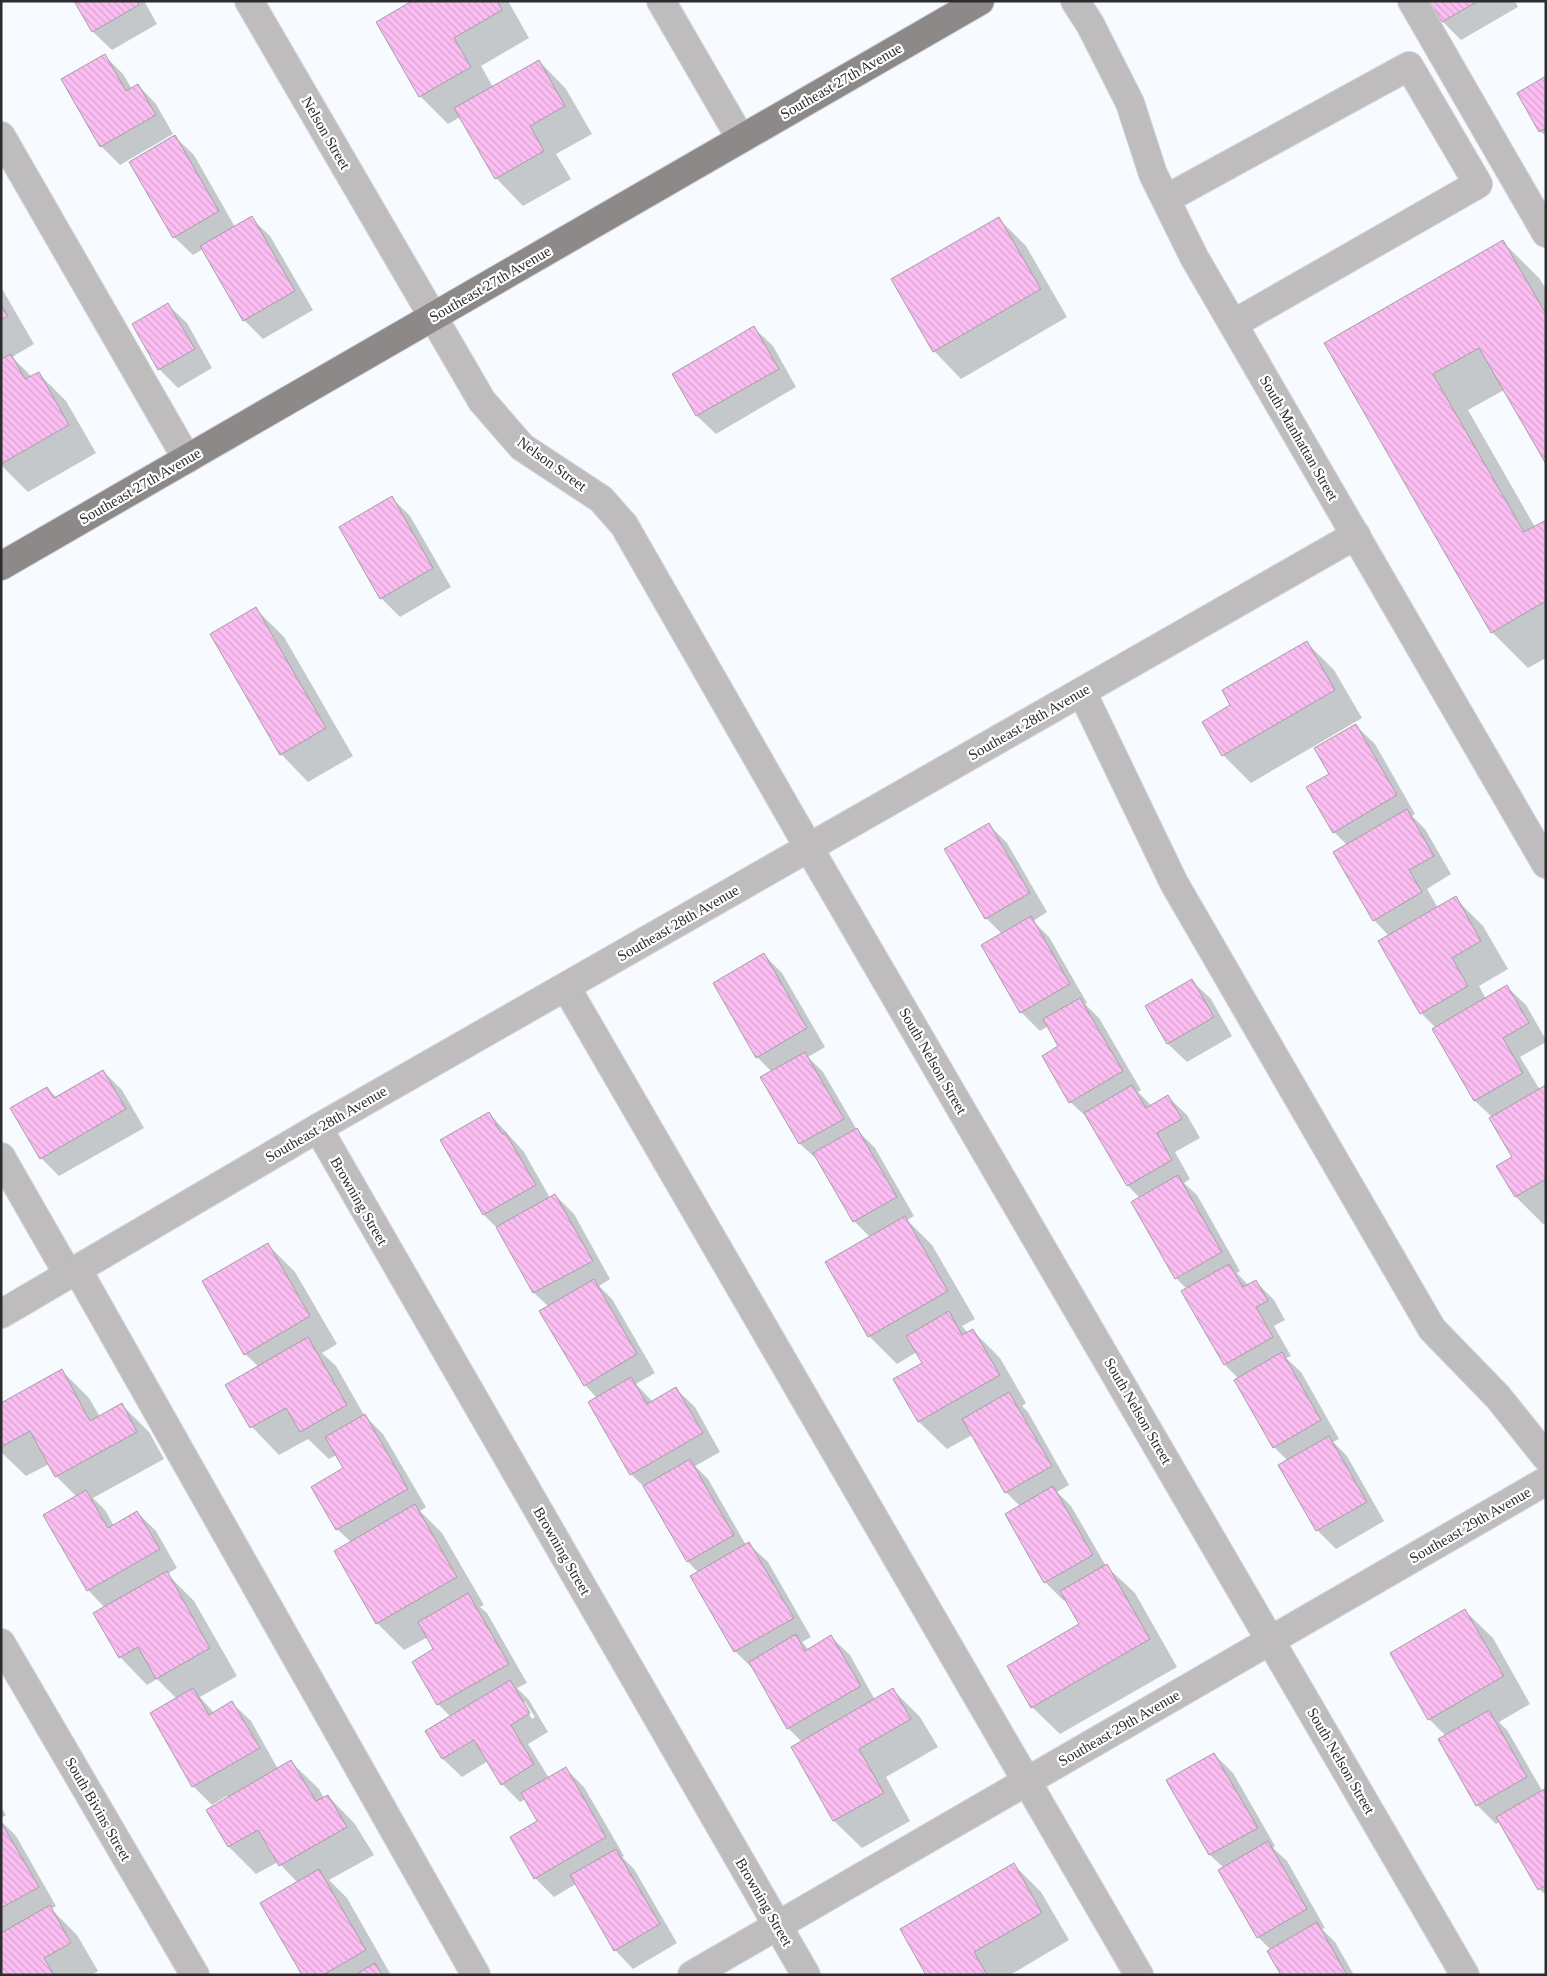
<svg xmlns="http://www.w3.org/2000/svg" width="1547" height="1976" font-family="Georgia,serif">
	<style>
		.shadow { fill: #0003; fill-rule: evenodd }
		.building { fill: url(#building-back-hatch); stroke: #a5a0a4 }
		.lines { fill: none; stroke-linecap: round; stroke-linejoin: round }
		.minor-casing { stroke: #d2d5d9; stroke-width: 30 }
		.major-casing { stroke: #d2d5d9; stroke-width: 30 }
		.minor { stroke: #bfbcbd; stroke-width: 28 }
		.major { stroke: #8e8989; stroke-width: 28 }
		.labels { text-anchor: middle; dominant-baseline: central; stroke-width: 4.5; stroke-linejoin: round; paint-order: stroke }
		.street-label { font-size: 15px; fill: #2a2c2e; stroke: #fff }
	</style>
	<defs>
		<pattern id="building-back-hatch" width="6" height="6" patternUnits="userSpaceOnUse" patternTransform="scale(1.25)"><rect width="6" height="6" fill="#fbbdf2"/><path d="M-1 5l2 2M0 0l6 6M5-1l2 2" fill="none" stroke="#d7a3d0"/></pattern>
	</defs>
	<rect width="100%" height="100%" fill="#f7fafe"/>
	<g class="shadow">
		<polygon points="76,1 144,1 157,24 112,50 93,32"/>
		<polygon points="409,1 508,1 529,38 481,66 493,87 539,61 566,89 592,134 556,154 571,179 523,206 496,178 460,117 448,124 420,96 378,23 411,3"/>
		<polygon points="1431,1 1515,1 1518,7 1461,40 1443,22"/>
		<polygon points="104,55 123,74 132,89 138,85 156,104 173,134 120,165 101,146 63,79"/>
		<polygon points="1546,78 1546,136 1540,131"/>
		<polygon points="175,137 194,155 235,227 251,218 270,236 313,310 263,339 244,320 203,249 193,255 174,237"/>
		<polygon points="998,218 1026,246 1067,317 961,379 934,351"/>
		<polygon points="1503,242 1539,278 1546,289 1546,461 1504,390 1468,410 1535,527 1546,521 1546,658 1528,668 1492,632 1326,344"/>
		<polygon points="1,287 34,344 12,357 32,377 38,373 66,401 96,453 28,492 1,465"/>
		<polygon points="168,305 187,323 212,368 178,388 159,369"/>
		<polygon points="754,328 773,346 796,387 716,434 697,416 673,374"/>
		<polygon points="392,498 410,516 451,587 400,617 381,598"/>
		<polygon points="256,609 284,637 353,756 308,782 281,754"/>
		<polygon points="1307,643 1334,670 1362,718 1251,783 1223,755 1232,706"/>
		<polygon points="1356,726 1375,744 1415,814 1412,816 1425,829 1451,874 1427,889 1438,908 1455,898 1483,926 1508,969 1479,986 1486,999 1507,987 1526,1005 1546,1040 1546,1042 1520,1057 1540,1090 1546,1087 1546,1223 1543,1224 1516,1197 1513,1157 1492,1117 1475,1101 1434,1029 1436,1028 1421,1013 1380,942 1389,936 1374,920 1347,845 1334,832 1330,775"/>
		<polygon points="989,825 1007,843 1047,912 1033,921 1049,937 1087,1003 1085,1004 1099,1018 1141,1090 1138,1092 1152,1106 1168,1097 1187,1115 1200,1138 1175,1152 1190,1179 1184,1183 1197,1195 1240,1271 1237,1273 1248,1285 1255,1281 1274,1300 1285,1320 1274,1326 1291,1356 1286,1358 1301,1372 1339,1439 1333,1442 1347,1456 1384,1521 1336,1549 1317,1530 1288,1461 1274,1447 1239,1379 1225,1365 1187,1289 1176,1278 1140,1198 1128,1186 1090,1120 1070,1102 1060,1047 1048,1026 1040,1031 1021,1012 1002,934 986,918"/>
		<polygon points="764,955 782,973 825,1047 808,1057 823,1072 857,1130 875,1148 914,1216 907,1220 932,1245 975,1319 962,1326 968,1333 972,1330 1000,1358 1026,1403 1022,1406 1028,1412 1069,1485 1057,1492 1071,1506 1106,1566 1135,1593 1177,1667 1060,1734 1032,1707 1081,1625 1066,1600 1064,1601 1045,1582 1006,1514 1020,1506 1006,1492 972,1435 947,1449 919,1422 895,1379 924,1363 917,1352 897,1364 869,1336 870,1237 854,1221 820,1162 800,1144 762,1078 772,1072 757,1057"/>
		<polygon points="1192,981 1211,999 1232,1036 1187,1062 1168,1044 1147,1007"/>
		<polygon points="103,1071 122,1090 144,1128 59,1176 41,1158 47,1088 57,1098"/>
		<polygon points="489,1113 524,1152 550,1198 555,1195 574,1214 610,1279 599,1286 612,1299 655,1373 636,1384 653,1402 676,1389 695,1407 720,1452 695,1466 708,1479 746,1545 749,1544 768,1562 811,1637 802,1642 809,1650 831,1637 850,1655 875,1700 893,1690 920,1717 938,1747 886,1777 910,1821 862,1848 834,1821 792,1747 802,1742 788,1728 754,1670 735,1651 692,1577 699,1573 688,1562 646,1489 631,1474 597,1398 585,1385 549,1307 534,1293 499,1230 484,1215 441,1141"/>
		<path d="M 267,1244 L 295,1272 L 337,1344 L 322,1353 L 336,1366 L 364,1415 L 383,1434 L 426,1507 L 420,1511 L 442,1533 L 484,1605 L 480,1607 L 487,1613 L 527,1683 L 517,1688 L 529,1700 L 548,1732 L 528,1744 L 549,1778 L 566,1769 L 584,1787 L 624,1856 L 622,1857 L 634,1869 L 677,1943 L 633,1969 L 615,1950 L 576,1884 L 554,1897 L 535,1878 L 539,1821 L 526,1799 L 520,1802 L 502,1784 L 488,1761 L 462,1777 L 443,1759 L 427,1732 L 451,1717 L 438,1704 L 414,1662 L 435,1650 L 428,1637 L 404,1650 L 377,1623 L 351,1542 L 337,1529 L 345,1469 L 336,1455 L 329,1459 L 308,1439 L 279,1455 L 252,1427 L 227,1385 L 259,1367 L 245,1354 ZM 522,1702 L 525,1702 L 535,1717 L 532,1719 Z"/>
		<polygon points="62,1371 89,1398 100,1417 122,1405 149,1432 164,1459 93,1498 105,1510 114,1526 137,1512 156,1531 177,1568 167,1574 194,1601 237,1676 200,1697 214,1713 232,1703 251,1721 278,1769 291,1762 319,1789 324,1798 328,1796 355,1824 374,1855 329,1880 347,1898 391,1975 303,1975 298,1883 278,1862 256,1874 229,1847 207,1811 228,1799 227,1796 212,1805 193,1786 151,1714 177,1699 157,1679 147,1685 120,1657 105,1608 88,1590 77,1497 56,1476 49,1464 26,1476 1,1452 1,1404"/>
		<polygon points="1465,1611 1493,1638 1530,1704 1499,1722 1507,1730 1543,1792 1546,1790 1546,1895 1539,1889 1501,1821 1496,1824 1477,1805 1439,1740 1446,1736 1429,1719"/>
		<polygon points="1214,1754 1233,1773 1275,1846 1273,1848 1287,1861 1325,1928 1322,1929 1335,1942 1354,1975 1283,1975 1271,1950 1258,1937 1224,1868 1210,1855 1168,1781"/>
		<polygon points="1,1807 6,1815 1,1818"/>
		<polygon points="1,1821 16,1836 56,1906 51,1909 77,1935 98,1971 91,1975 1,1975"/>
		<polygon points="1014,1865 1041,1892 1069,1940 1010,1975 927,1975"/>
	</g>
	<g class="building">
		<polygon points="74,1 137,1 139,5 92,32"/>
		<polygon points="412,1 497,1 502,10 454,38 471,67 419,97 376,22"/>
		<polygon points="1429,1 1478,1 1442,22"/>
		<polygon points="105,54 126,91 138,84 156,115 100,147 61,79"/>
		<polygon points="539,60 565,106 530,126 544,151 495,179 454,108"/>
		<polygon points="1546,76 1546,128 1539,132 1517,93"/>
		<polygon points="175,135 219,211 173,238 129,162"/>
		<polygon points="252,216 295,291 243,321 200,246"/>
		<polygon points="999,217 1041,289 933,352 891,279"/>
		<polygon points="1503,240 1546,314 1546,464 1479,348 1433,374 1524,532 1546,520 1546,601 1491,633 1324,343"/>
		<polygon points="168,303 195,349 158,370 132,324"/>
		<polygon points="1,305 8,316 1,320"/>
		<polygon points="754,326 779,369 696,416 672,374"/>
		<polygon points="11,354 25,379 39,372 69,425 1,464 1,359"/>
		<polygon points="392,496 433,568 380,599 339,527"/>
		<polygon points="256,607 326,728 280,755 210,634"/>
		<polygon points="1307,641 1335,690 1222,756 1202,722 1230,705 1222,690"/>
		<polygon points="1356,724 1397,795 1333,833 1306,787 1329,774 1314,748"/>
		<polygon points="1407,809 1434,856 1409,870 1422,892 1373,921 1333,852"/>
		<polygon points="989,823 1030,893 985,919 944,849"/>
		<polygon points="1456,896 1481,941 1452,958 1468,986 1420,1014 1378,941"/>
		<polygon points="1031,916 1070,984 1020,1013 981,945"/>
		<polygon points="764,953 807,1028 756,1058 713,983"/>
		<polygon points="1192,979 1214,1017 1167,1044 1145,1006"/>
		<polygon points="1507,985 1529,1023 1503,1038 1523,1073 1474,1101 1432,1029"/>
		<polygon points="1080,998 1123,1071 1069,1103 1042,1056 1058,1046 1043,1019"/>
		<polygon points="805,1052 844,1119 799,1144 760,1077"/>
		<polygon points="103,1070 126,1109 40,1159 10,1108 47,1087 54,1098"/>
		<polygon points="1132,1085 1146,1108 1168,1095 1182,1119 1157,1133 1172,1160 1127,1186 1084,1113"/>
		<polygon points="1546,1085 1546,1179 1515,1197 1496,1166 1512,1157 1489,1118"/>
		<polygon points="489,1112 502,1134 505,1132 536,1185 483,1215 440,1140"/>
		<polygon points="857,1128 897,1197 853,1222 813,1153"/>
		<polygon points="1178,1175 1222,1252 1175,1279 1131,1202"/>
		<polygon points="555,1194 593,1261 533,1293 496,1227"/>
		<polygon points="905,1216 948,1291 868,1337 825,1262"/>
		<polygon points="268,1243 310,1316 244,1355 202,1281"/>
		<polygon points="1229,1264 1243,1287 1256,1280 1268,1301 1256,1307 1273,1337 1224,1365 1181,1291"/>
		<polygon points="594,1279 637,1354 584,1386 539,1311"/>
		<polygon points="949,1311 962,1335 973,1329 1000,1375 918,1422 893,1379 922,1363 906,1336"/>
		<polygon points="308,1337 347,1405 300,1432 286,1408 250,1428 225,1385"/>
		<polygon points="1282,1352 1321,1420 1273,1448 1234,1380"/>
		<polygon points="62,1369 90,1421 122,1403 137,1432 55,1477 30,1431 1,1447 1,1403"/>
		<polygon points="631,1377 647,1404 676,1387 703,1433 630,1475 588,1402"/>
		<polygon points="1009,1392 1052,1466 1005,1493 962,1419"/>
		<polygon points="365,1414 408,1489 336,1530 311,1487 343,1468 325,1437"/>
		<polygon points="1329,1436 1367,1502 1316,1531 1278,1465"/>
		<polygon points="690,1459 734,1535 687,1562 643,1486"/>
		<polygon points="1053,1486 1093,1555 1044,1583 1005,1514"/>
		<polygon points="86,1490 108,1528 137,1511 160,1549 87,1591 43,1515"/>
		<polygon points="415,1504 457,1577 376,1624 334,1551"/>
		<polygon points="749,1542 794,1618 734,1652 690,1576"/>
		<polygon points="1107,1564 1150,1639 1031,1708 1007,1666 1079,1624 1060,1591"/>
		<polygon points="167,1571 210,1648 156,1679 138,1647 119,1658 93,1613"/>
		<polygon points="468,1593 509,1664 437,1705 412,1662 433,1649 418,1622"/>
		<polygon points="1465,1609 1504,1676 1428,1720 1390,1653"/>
		<polygon points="796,1634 805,1651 831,1635 861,1686 787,1729 749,1662"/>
		<polygon points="510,1680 530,1713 511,1725 534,1764 501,1785 474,1740 442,1759 425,1731"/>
		<polygon points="193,1688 209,1715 232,1701 260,1748 192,1787 150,1713"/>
		<polygon points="893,1688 911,1719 859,1749 884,1793 833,1821 791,1747"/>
		<polygon points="1489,1710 1527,1777 1476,1806 1438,1739"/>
		<polygon points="1214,1753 1258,1828 1209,1855 1166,1780"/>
		<polygon points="291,1760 316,1801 328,1795 347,1827 279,1866 258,1830 228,1847 206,1810"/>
		<polygon points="566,1767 606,1837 534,1879 510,1837 537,1821 521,1793"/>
		<polygon points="1546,1788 1546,1885 1538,1890 1496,1817"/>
		<polygon points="1,1822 39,1887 1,1908"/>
		<polygon points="1268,1841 1307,1909 1257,1938 1218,1870"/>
		<polygon points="616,1849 660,1924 614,1951 570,1875"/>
		<polygon points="1014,1863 1042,1913 974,1952 987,1975 926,1975 900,1929"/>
		<polygon points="319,1869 366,1950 323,1975 302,1975 260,1903"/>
		<polygon points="50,1905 71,1943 44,1958 54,1975 1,1975 1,1933"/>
		<polygon points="1317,1922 1347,1975 1281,1975 1267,1951"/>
		<polygon points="375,1963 382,1975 355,1975"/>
	</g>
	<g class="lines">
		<defs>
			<g id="minor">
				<polyline points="249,1 482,401 522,447 601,499 624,525 809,848 1465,1975"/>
				<polyline points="661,1 741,139"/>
				<polyline points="1075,1 1090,24 1130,103 1153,174 1194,257 1546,864"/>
				<polyline points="1412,1 1546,233"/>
				<polyline points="1,136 187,459"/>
				<polyline points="1166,199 1409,66 1478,184 1233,324"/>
				<polyline points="1082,692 1174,883 1432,1329 1498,1397 1546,1457"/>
				<polyline points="566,987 1139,1975"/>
				<polyline points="318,1128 806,1975"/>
				<polyline points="1,1157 68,1274"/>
				<polyline points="77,1269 476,1975"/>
				<polyline points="1,1314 318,1128 1356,535"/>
				<polyline points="1,1643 195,1975"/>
				<polyline points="692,1975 1546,1481"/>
			</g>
			<polyline id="major" points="1,566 980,1"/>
		</defs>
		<use href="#minor" class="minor-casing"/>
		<use href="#major" class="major-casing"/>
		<use href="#minor" class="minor"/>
		<use href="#major" class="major"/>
	</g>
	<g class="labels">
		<g class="street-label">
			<text transform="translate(841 81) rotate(-30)">Southeast 27th Avenue</text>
			<text transform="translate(326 133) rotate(60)">Nelson Street</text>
			<text transform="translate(490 284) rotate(-30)">Southeast 27th Avenue</text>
			<text transform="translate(1299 438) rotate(60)">South Manhattan Street</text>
			<text transform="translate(552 464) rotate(36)">Nelson Street</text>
			<text transform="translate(140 486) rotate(-30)">Southeast 27th Avenue</text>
			<text transform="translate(1029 722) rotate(-30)">Southeast 28th Avenue</text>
			<text transform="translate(678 923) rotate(-30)">Southeast 28th Avenue</text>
			<text transform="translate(933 1061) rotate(60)">South Nelson Street</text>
			<text transform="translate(326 1124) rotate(-30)">Southeast 28th Avenue</text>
			<text transform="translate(359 1201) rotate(60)">Browning Street</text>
			<text transform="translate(1138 1411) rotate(60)">South Nelson Street</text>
			<text transform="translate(1470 1525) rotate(-30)">Southeast 29th Avenue</text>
			<text transform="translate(562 1551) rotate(60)">Browning Street</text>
			<text transform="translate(1119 1728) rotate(-30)">Southeast 29th Avenue</text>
			<text transform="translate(1341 1761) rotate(60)">South Nelson Street</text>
			<text transform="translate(98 1809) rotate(60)">South Bivins Street</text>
			<text transform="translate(764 1902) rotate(60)">Browning Street</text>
		</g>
	</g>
	<rect width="1547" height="1976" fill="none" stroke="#2a2c2e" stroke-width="5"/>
</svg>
